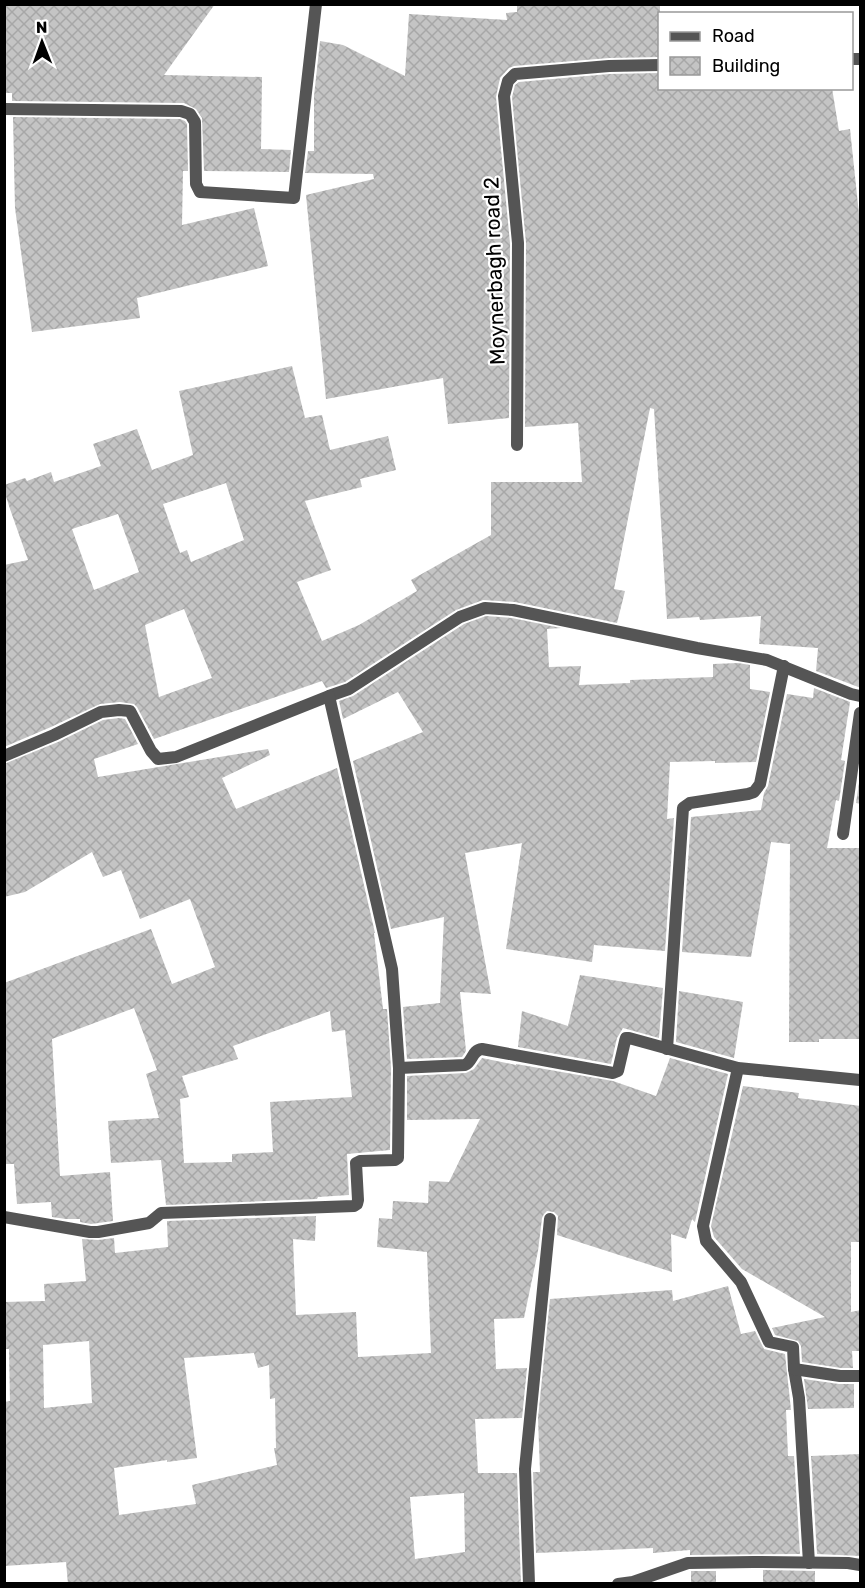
<svg xmlns="http://www.w3.org/2000/svg" width="865" height="1588" font-family="Rubik,sans-serif">
	<style>
		.building { fill: url(#building-cross-hatch); fill-rule: evenodd }
		.lines { fill: none; stroke-linecap: round; stroke-linejoin: round }
		.service { stroke: #555; stroke-width: 12 }
		.minor { stroke: #555; stroke-width: 12 }
		.labels { text-anchor: middle; dominant-baseline: central; stroke-width: 4.5; stroke-linejoin: round; paint-order: stroke }
		.street-label { font-size: 21px; fill: #000; stroke: #fff }
	</style>
	<defs>
		<pattern id="building-cross-hatch" width="8" height="8" patternUnits="userSpaceOnUse" patternTransform="scale(1.5)"><rect width="8" height="8" fill="#c4c4c4"/><path d="M0 0l8 8M0 8l8-8" fill="none" stroke="#a7a7a7"/></pattern>
	</defs>
	<rect width="100%" height="100%" fill="#fff"/>
	<g class="building">
		<polygon points="4,4 215,4 164,75 262,77 261,149 291,150 289,172 204,171 202,118 196,109 184,103 12,101 12,93 4,93"/>
		<polygon points="517,4 660,4 660,57 609,58 514,66 509,68 500,78 496,97 510,243 509,418 448,424 443,378 326,399 306,195 374,179 373,174 305,173 308,151 314,151 314,96 320,41 343,45 405,76 409,14 507,20 506,13 517,12"/>
		<path d="M 660,73 L 660,88 L 832,88 L 839,131 L 850,129 L 861,233 L 861,688 L 816,671 L 818,648 L 759,644 L 761,616 L 700,620 L 699,617 L 667,619 L 654,409 L 650,408 L 614,589 L 625,591 L 617,623 L 515,602 L 483,600 L 456,610 L 345,682 L 326,688 L 322,681 L 154,739 L 137,707 L 134,704 L 120,702 L 100,704 L 51,727 L 4,747 L 4,565 L 28,560 L 10,509 L 4,490 L 4,485 L 25,478 L 27,481 L 51,472 L 54,482 L 101,466 L 93,444 L 137,429 L 152,470 L 193,455 L 179,391 L 292,366 L 305,418 L 322,415 L 330,450 L 388,436 L 396,470 L 360,479 L 362,487 L 305,501 L 331,570 L 297,582 L 322,641 L 359,625 L 417,591 L 411,580 L 491,535 L 491,482 L 582,482 L 578,423 L 525,427 L 526,243 L 512,97 L 515,85 L 519,82 L 609,74 ZM 226,483 L 244,540 L 191,562 L 187,550 L 180,553 L 163,504 ZM 118,514 L 139,572 L 94,590 L 72,529 ZM 184,609 L 212,678 L 159,697 L 145,625 Z"/>
		<polygon points="13,117 180,119 185,121 187,124 188,171 183,171 182,225 254,208 268,266 137,298 140,318 32,332 15,208"/>
		<polygon points="486,616 512,618 561,628 547,629 549,667 581,666 579,685 630,683 630,680 713,677 713,664 738,663 750,665 750,689 770,692 756,762 715,763 715,761 670,762 667,819 674,818 665,951 594,945 592,962 506,949 522,843 465,853 491,994 460,992 466,1051 462,1057 407,1059 403,1007 440,1003 444,917 391,929 353,761 423,732 398,692 343,719 339,701 353,696 464,624"/>
		<polygon points="814,688 850,702 841,760 845,761 839,801 836,800 827,848 861,848 861,1039 819,1039 819,1042 789,1042 790,844 771,842 751,957 682,952 691,817 761,810 764,793 768,786 787,694 813,698"/>
		<path d="M 119,718 L 125,719 L 138,744 L 94,759 L 98,777 L 268,749 L 270,755 L 222,778 L 236,809 L 337,768 L 375,933 L 374,933 L 383,1009 L 387,1009 L 391,1068 L 390,1150 L 347,1154 L 349,1195 L 318,1197 L 317,1199 L 166,1205 L 161,1160 L 111,1163 L 108,1121 L 159,1118 L 146,1074 L 157,1070 L 134,1008 L 52,1039 L 60,1176 L 110,1172 L 113,1221 L 91,1224 L 80,1222 L 80,1219 L 66,1219 L 52,1217 L 51,1202 L 17,1204 L 14,1164 L 4,1164 L 4,983 L 151,929 L 172,984 L 215,967 L 190,899 L 140,919 L 121,870 L 103,877 L 92,852 L 25,892 L 4,897 L 4,764 L 58,742 L 103,720 ZM 330,1011 L 332,1032 L 345,1030 L 352,1097 L 270,1102 L 273,1152 L 232,1154 L 232,1162 L 184,1163 L 180,1099 L 189,1097 L 182,1076 L 238,1059 L 233,1046 Z"/>
		<polygon points="861,769 861,804 856,803"/>
		<polygon points="580,975 663,988 659,1038 623,1028 617,1038 611,1064 518,1047 522,1011 568,1026"/>
		<polygon points="679,991 743,1002 734,1058 676,1042"/>
		<path d="M 482,1058 L 516,1065 L 516,1064 L 613,1081 L 656,1096 L 670,1058 L 728,1074 L 695,1222 L 692,1219 L 686,1239 L 671,1234 L 672,1272 L 557,1235 L 558,1216 L 554,1212 L 547,1211 L 544,1214 L 542,1218 L 538,1251 L 524,1318 L 494,1319 L 496,1369 L 527,1368 L 522,1418 L 475,1419 L 478,1473 L 517,1473 L 521,1584 L 68,1584 L 66,1562 L 4,1566 L 4,1402 L 10,1401 L 9,1349 L 4,1349 L 4,1302 L 45,1301 L 44,1284 L 86,1281 L 82,1239 L 98,1240 L 114,1238 L 115,1253 L 168,1247 L 167,1221 L 316,1216 L 315,1241 L 293,1239 L 296,1315 L 356,1312 L 358,1357 L 431,1353 L 427,1252 L 377,1247 L 379,1218 L 392,1219 L 393,1201 L 428,1203 L 429,1181 L 449,1182 L 480,1119 L 407,1120 L 407,1076 L 466,1073 L 474,1069 ZM 89,1341 L 92,1403 L 44,1408 L 43,1345 ZM 254,1353 L 258,1368 L 269,1365 L 270,1399 L 275,1398 L 276,1448 L 274,1448 L 277,1465 L 192,1485 L 196,1504 L 119,1515 L 114,1468 L 167,1460 L 167,1462 L 197,1458 L 184,1358 ZM 464,1493 L 465,1552 L 415,1559 L 410,1497 Z"/>
		<polygon points="743,1086 799,1093 798,1098 861,1106 861,1242 851,1242 851,1312 861,1310 861,1351 852,1351 853,1368 841,1368 802,1362 801,1346 798,1341 775,1335 772,1328 825,1317 742,1269 714,1237 711,1226"/>
		<polygon points="728,1286 741,1334 755,1331 764,1349 785,1354 791,1410 786,1410 788,1456 794,1456 800,1554 690,1555 690,1550 653,1553 653,1548 536,1553 533,1472 540,1472 538,1418 550,1299 672,1290 673,1301"/>
		<polygon points="804,1379 839,1384 854,1384 854,1408 808,1409"/>
		<polygon points="861,1454 861,1556 817,1554 811,1456"/>
		<polygon points="763,1570 815,1571 815,1584 763,1584"/>
		<rect x="691" y="1571" width="25" height="13"/>
	</g>
	<g class="lines">
		<polyline class="service" points="843,834 860,713"/>
		<g class="minor">
			<polyline points="852,59 860,59"/>
			<polyline points="4,109 181,111 190,114 195,122 196,184 200,192 294,198 316,4"/>
			<polyline points="517,445 518,243 504,96 508,81 515,74 609,66 660,65"/>
			<polyline points="4,756 54,735 101,712 119,710 130,711 151,751 158,759 176,757 329,696 349,689 460,617 485,608 513,610 697,648 767,660 851,694 860,696"/>
			<polyline points="667,1049 683,808 690,803 748,794 754,792 760,784 784,666"/>
			<path d="M 399,1068 L 465,1065 C 473,1061 472,1050 482,1049 L 613,1073 L 618,1071 L 625,1041 L 626,1038 L 629,1038 L 738,1068 L 860,1080"/>
			<polyline points="738,1068 703,1226 706,1241 741,1282 769,1342 793,1347 794,1369 799,1398 809,1563"/>
			<polyline points="4,1217 90,1232 98,1232 149,1223 161,1213 354,1206 357,1204 358,1200 356,1163 360,1161 395,1160 398,1158 399,1068 392,969 329,696"/>
			<polyline points="794,1369 840,1376 860,1376"/>
			<polyline points="529,1584 525,1469 550,1219"/>
			<polyline points="618,1584 633,1582 688,1563 753,1562 848,1563 860,1565"/>
		</g>
	</g>
	<g class="labels">
		<g class="street-label">
			<text transform="translate(494 271) rotate(-92)">Moynerbagh road 2</text>
		</g>
	</g>
	<rect width="865" height="1588" fill="none" stroke="#000000" stroke-width="12"/>
	<rect x="658" y="12" width="195" height="78" fill="#ffffff" stroke="#999999" stroke-width="1.5"/>
	<rect x="670" y="32" width="30" height="9" fill="#555555" stroke="#999999" stroke-width="1.5"/>
	<text x="712" y="42" font-size="18" fill="#000000">Road</text>
	<rect x="670" y="57" width="30" height="18" fill="url(#building-cross-hatch)" stroke="#999999" stroke-width="1.5"/>
	<text x="712" y="72" font-size="18" fill="#000000">Building</text>
	<g transform="translate(42 42) rotate(359)" stroke="#ffffff" stroke-width="4.5" paint-order="stroke">
	<path d="M0-4.5L10 22L0 15L-10 22Z" fill="#000000"/>
	<text y="-9" font-size="16" font-weight="bold" text-anchor="middle" fill="#000000">N</text>
	</g>
</svg>
